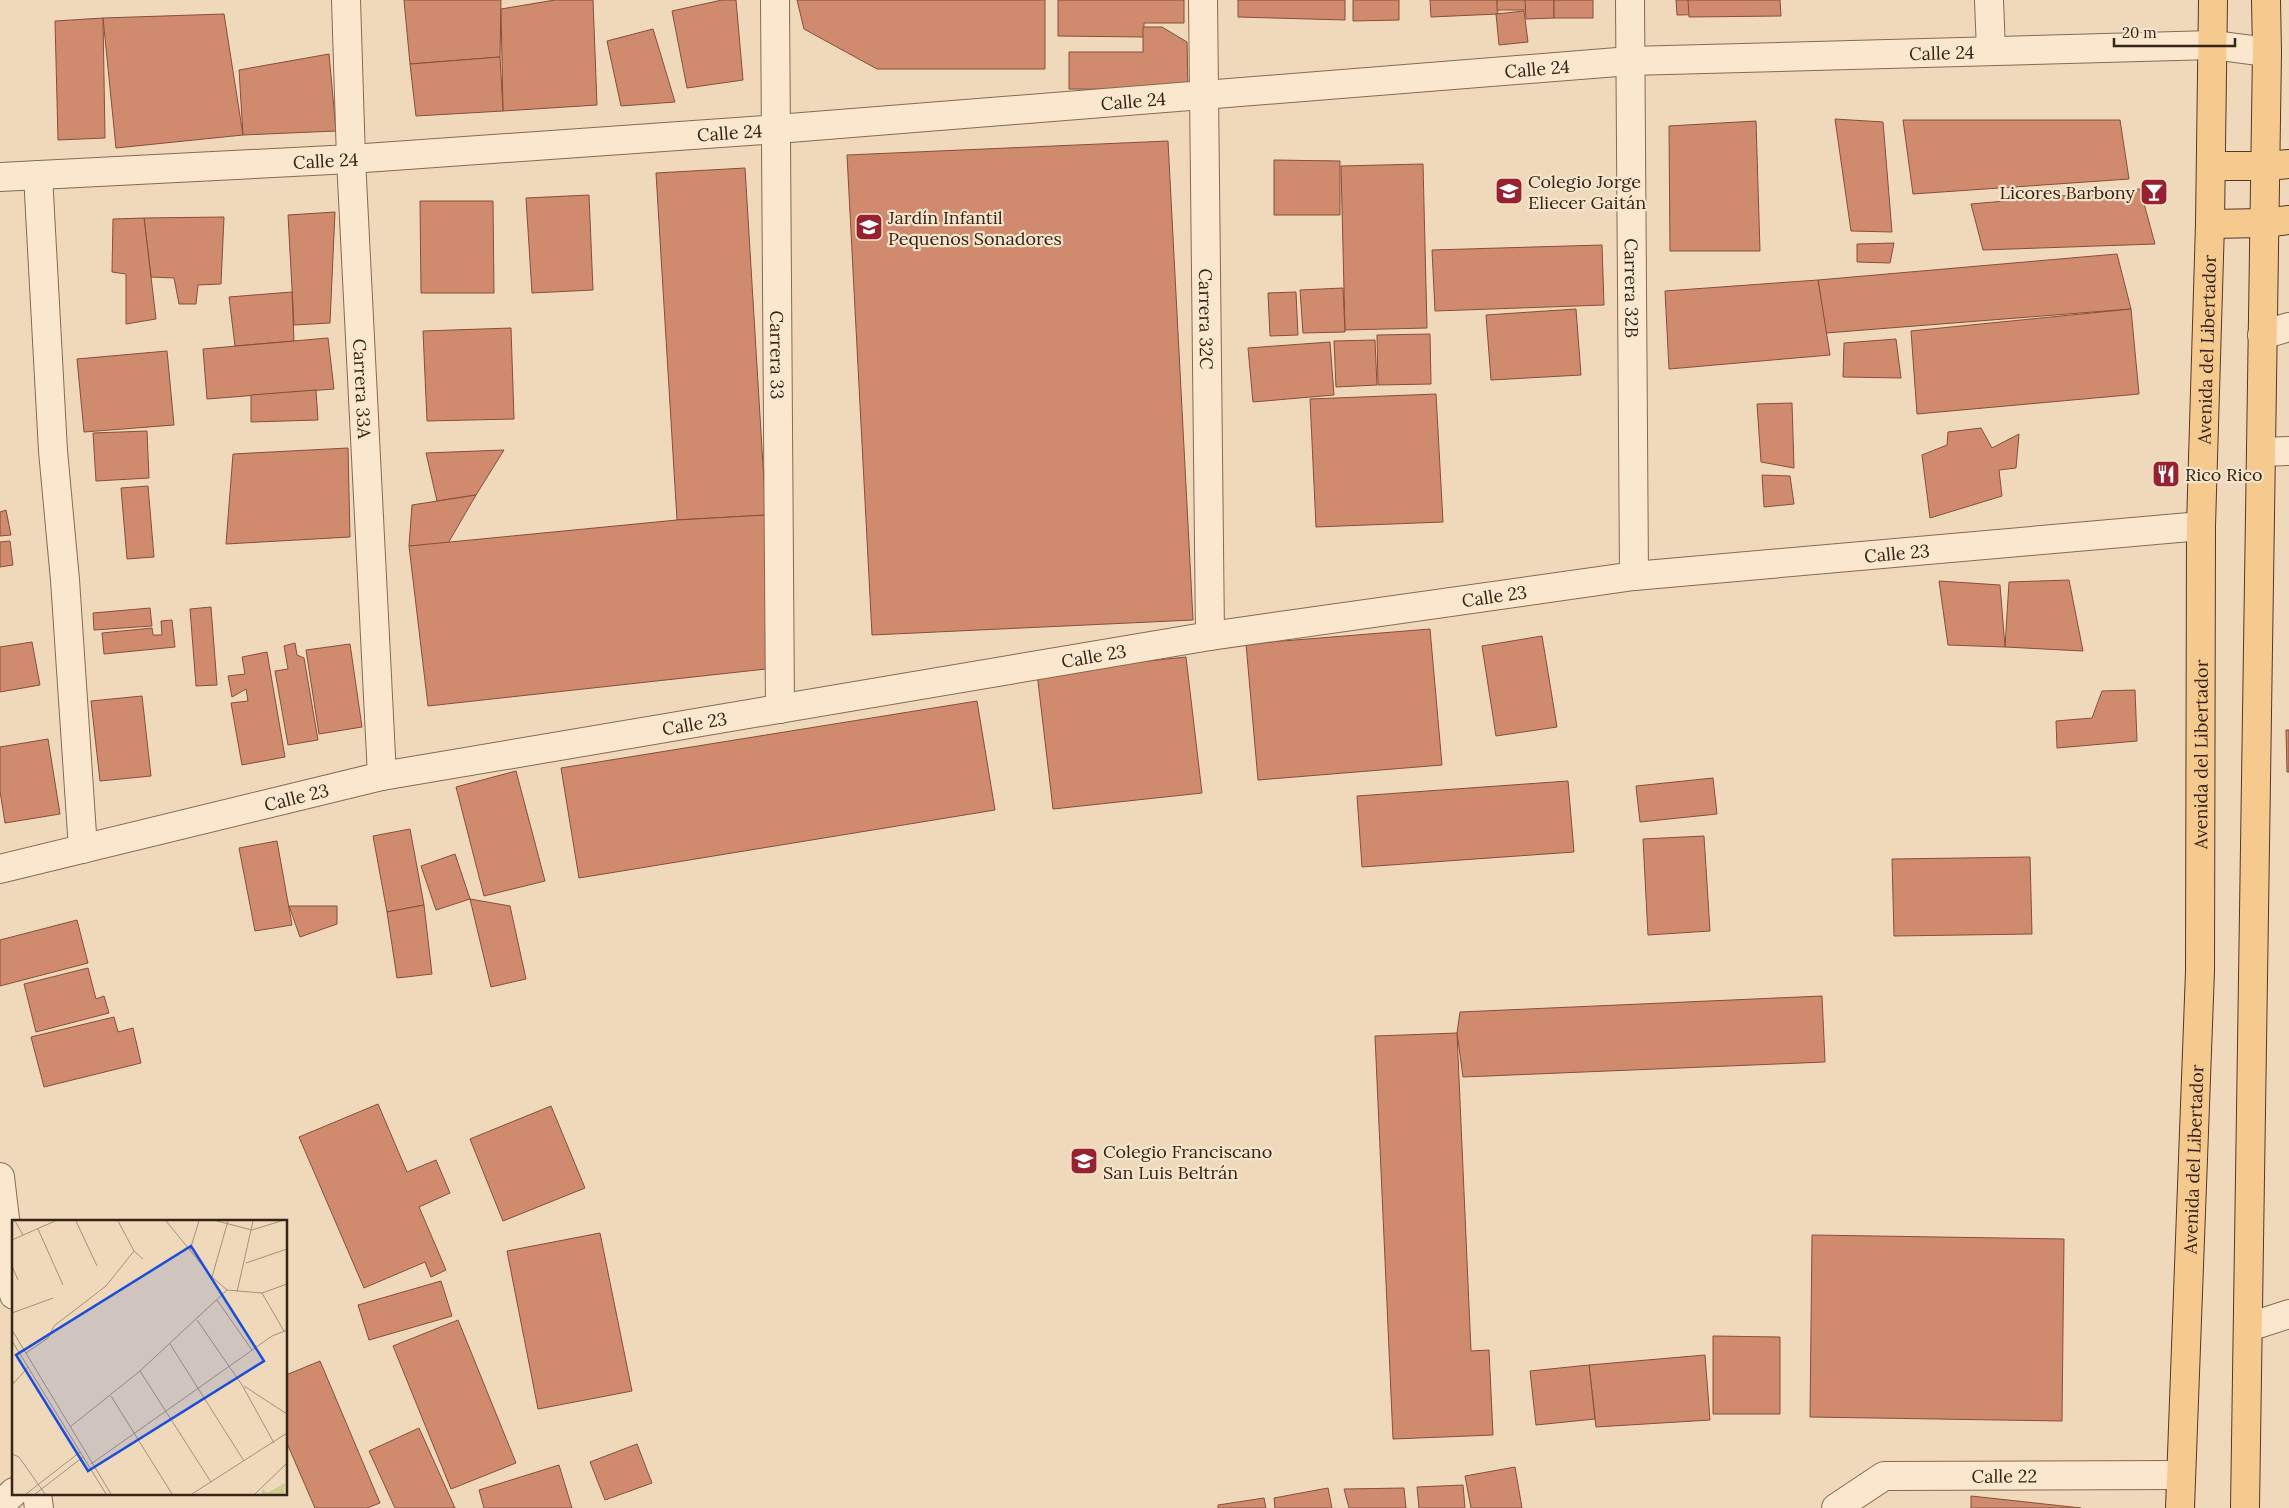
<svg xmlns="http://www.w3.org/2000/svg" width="2289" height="1508" font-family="Lora,serif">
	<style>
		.building { fill: #d08b6e; stroke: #874e39 }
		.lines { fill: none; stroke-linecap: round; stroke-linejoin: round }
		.minor-casing { stroke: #876954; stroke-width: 30 }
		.major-casing { stroke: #543829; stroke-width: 30 }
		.minor { stroke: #fae7cd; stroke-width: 28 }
		.major { stroke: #f6c98e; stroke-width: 28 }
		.labels { text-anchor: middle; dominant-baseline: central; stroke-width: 4.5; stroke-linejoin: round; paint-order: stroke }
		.street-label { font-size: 18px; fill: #35241a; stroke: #f7e4ca }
		.poi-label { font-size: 18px; fill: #35241a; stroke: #f7e4ca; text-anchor: start }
		.inset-road { fill: none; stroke: #a5917a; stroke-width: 1 }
		.view { fill: #1d4ed8; fill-opacity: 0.15; stroke: #1d4ed8; stroke-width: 2.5 }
		.inset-edge { fill: none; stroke: #35241a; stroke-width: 2.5 }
	</style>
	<rect width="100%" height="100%" fill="#efd9ba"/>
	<g class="building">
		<polygon points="404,0 501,0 500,57 410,64"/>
		<polygon points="555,0 593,0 597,105 503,111 501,9"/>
		<polygon points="722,0 736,0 743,80 687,88 672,11"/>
		<polygon points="797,0 1045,0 1045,69 877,69 804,29"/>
		<polygon points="1058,0 1184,0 1184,23 1144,23 1144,37 1058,36"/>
		<polygon points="1238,0 1345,0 1345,20 1238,17"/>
		<polygon points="1353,0 1399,0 1399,20 1353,21"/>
		<polygon points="1430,0 1497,0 1498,14 1431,17"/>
		<rect x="1497" y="0" width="29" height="10"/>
		<polygon points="1525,0 1554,0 1554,18 1526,19"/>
		<rect x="1554" y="0" width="39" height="18"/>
		<polygon points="1676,0 1776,0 1776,13 1677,15"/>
		<polygon points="1688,0 1780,0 1781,16 1689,17"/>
		<polygon points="1524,11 1528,42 1499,45 1496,14"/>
		<polygon points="224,14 243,135 116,148 103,18"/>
		<polygon points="103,18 105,138 58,140 55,21"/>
		<polygon points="1143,27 1162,27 1187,42 1188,90 1069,89 1069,52 1143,52"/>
		<polygon points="653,29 675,102 621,106 607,41"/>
		<polygon points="329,54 336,131 243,135 239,70"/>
		<polygon points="500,57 503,111 416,116 410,64"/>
		<polygon points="1835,119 1883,122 1892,232 1851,231"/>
		<polygon points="1903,120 2120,120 2129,179 1913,194"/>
		<polygon points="1756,121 1760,251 1670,251 1669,126"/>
		<polygon points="1168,141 1193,620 872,635 847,155"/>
		<polygon points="1274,160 1340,161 1340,215 1274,215"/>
		<polygon points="1423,164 1427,328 1345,330 1341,166"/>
		<polygon points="745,168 766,515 677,520 656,173"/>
		<polygon points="2140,189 2155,244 1983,250 1971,204"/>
		<polygon points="589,195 593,290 532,293 526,198"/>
		<polygon points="420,201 493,201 494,293 421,293"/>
		<polygon points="335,212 330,323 294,325 288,215"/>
		<polygon points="224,217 221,284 198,285 196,304 179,304 174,278 151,277 144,218"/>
		<polygon points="144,218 156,319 126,324 126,274 112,272 113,219"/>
		<polygon points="1894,243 1890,263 1857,262 1857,244"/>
		<polygon points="1602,245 1604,305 1435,311 1432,250"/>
		<polygon points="2117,254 2131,309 1826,333 1818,280"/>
		<polygon points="1818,280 1830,355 1669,369 1665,291"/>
		<polygon points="1343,288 1345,332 1303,333 1300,290"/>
		<polygon points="292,292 294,341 235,346 229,297"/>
		<polygon points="1296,292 1298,335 1270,336 1268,293"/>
		<polygon points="1576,309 1581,375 1491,380 1486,315"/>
		<polygon points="2131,309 2139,394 1917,414 1911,331"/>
		<polygon points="511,328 514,419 427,421 423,331"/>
		<polygon points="1430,334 1431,384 1378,385 1377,335"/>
		<polygon points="328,338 334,389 207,399 203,349"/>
		<polygon points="1896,339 1901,378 1843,377 1844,343"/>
		<polygon points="1375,340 1377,385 1336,387 1334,341"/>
		<polygon points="1330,342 1334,395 1253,402 1248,348"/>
		<polygon points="167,351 174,425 84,432 77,359"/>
		<polygon points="316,390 318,420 251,422 251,395"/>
		<polygon points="1436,394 1443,522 1316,527 1310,399"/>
		<polygon points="1792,403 1794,468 1761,462 1757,404"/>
		<polygon points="1981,428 1992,448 2019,434 2016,468 1999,470 2002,496 1930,518 1922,455 1947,445 1948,432"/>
		<polygon points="147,431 149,478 96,481 93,433"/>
		<polygon points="348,448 350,537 226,544 233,454"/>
		<polygon points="504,450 476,495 437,501 426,453"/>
		<polygon points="1762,475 1790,476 1794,504 1764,507"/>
		<polygon points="148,486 154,557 127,559 121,488"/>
		<polygon points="476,495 447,545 409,546 412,505"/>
		<polygon points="6,510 11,535 0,536 0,512"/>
		<polygon points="766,515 775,668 428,706 409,546 677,520"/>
		<polygon points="10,541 13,565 0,567 0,542"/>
		<polygon points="2069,580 2083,651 2005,647 2009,582"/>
		<polygon points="1939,581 2000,585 2005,647 1948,645"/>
		<polygon points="211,607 217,685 196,686 190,609"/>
		<polygon points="150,608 152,626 94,630 93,613"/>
		<polygon points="172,620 175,647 104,654 102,633 152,628 153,635 162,635 161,621"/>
		<polygon points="1430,629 1442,765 1258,780 1246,644"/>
		<polygon points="1542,636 1557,727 1496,736 1482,646"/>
		<polygon points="32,642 40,685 0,692 0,647"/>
		<polygon points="295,643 297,655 304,658 318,740 288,745 275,671 288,669 284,646"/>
		<polygon points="350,644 362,727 319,734 306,650"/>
		<polygon points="267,652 285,757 242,765 231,703 248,701 246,689 232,697 228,676 245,674 242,657"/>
		<polygon points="1186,657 1202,793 1053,809 1037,673"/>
		<polygon points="2135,690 2137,741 2057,748 2056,721 2092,718 2102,691"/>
		<polygon points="142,696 151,776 100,781 91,701"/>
		<polygon points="977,701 995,810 579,878 561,768"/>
		<polygon points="2286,730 2289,730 2289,772 2287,772"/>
		<polygon points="48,739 60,814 5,823 0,791 0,747"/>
		<polygon points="516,771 545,881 484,896 456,787"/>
		<polygon points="1713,778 1717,814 1640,822 1636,786"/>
		<polygon points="1568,781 1574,852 1362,867 1357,796"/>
		<polygon points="410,829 424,905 387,912 373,836"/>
		<polygon points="1704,836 1710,931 1648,935 1643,839"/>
		<polygon points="277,841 292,925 255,931 239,848"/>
		<polygon points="455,854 470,899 436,910 421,866"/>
		<polygon points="2030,857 2032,934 1894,936 1892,859"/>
		<polygon points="470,899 510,906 526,979 491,987"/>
		<polygon points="424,905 432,974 397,978 387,912"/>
		<polygon points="289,906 337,906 337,924 300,937"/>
		<polygon points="77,920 88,963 0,986 0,940"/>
		<polygon points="88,968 96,999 104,996 109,1013 36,1032 24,984"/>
		<polygon points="1822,996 1825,1062 1463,1077 1457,1033 1460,1012"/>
		<polygon points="114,1017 118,1032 133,1028 141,1063 44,1087 31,1037"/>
		<polygon points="1457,1033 1471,1351 1489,1350 1493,1435 1393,1439 1375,1036"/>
		<polygon points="378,1104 407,1172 436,1160 450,1193 419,1207 446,1270 431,1277 425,1262 364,1288 299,1137"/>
		<polygon points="551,1106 585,1188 503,1221 470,1139"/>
		<polygon points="600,1233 632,1391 538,1409 507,1251"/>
		<polygon points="1812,1235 2064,1239 2062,1421 1810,1417"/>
		<polygon points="441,1281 452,1316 369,1340 358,1305"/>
		<polygon points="458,1320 516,1463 451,1489 393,1346"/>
		<polygon points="1713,1336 1780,1337 1780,1414 1713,1414"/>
		<polygon points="1705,1355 1710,1420 1596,1427 1589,1365"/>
		<polygon points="320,1361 380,1503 367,1508 315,1508 286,1441 286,1375"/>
		<polygon points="1589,1365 1595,1419 1536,1425 1530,1371"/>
		<polygon points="419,1428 455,1508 395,1508 369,1451"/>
		<polygon points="637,1444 652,1483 605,1500 590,1462"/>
		<polygon points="559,1465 572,1508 484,1508 479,1490"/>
		<polygon points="1515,1467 1522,1508 1471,1508 1465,1476"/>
		<polygon points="1463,1485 1465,1508 1419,1508 1417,1487"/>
		<polygon points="1328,1488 1332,1508 1275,1508 1274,1498"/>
		<polygon points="1404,1488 1406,1508 1349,1508 1344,1489"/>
		<polygon points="1971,1496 2081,1508 1971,1508"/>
		<polygon points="1264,1498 1266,1508 1218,1508 1218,1505"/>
	</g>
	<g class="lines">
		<defs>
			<g id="minor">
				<path id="s1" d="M 346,0 L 351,159 L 382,776"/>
				<path id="s2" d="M 775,0 L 780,709"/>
				<path id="s3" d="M 1203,0 L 1210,636"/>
				<path id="s4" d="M 1630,0 L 1634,576"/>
				<polyline points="1989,0 1991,51"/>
				<polyline points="38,175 53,451 65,580 83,849"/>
				<path id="s5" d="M 0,177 L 351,159 L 777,129 L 1630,61 L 2213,45 L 2267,52"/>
				<polyline points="2262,335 2289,327"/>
				<polyline points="2261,452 2289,451"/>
				<path id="s6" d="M 0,869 L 382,776 L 1210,636 L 1634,576 L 2201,526"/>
				<polyline points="0,1177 14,1295"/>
				<polyline points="2249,1327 2289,1314"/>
				<polyline points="37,1494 39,1508"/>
				<polyline points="0,1505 14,1492"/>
				<path id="s7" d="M 1836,1508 L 1884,1476 L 2181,1475"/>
			</g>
			<g id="major">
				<polyline points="2211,166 2265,166 2289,164"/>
				<polyline points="2210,224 2264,223 2289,220"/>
				<path id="s8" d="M 2180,1508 L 2200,971 L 2201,526 L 2210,224 L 2213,0"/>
				<polyline points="2245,1508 2267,52 2266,0"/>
			</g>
		</defs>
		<use href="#minor" class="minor-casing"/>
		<use href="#major" class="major-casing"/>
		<use href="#minor" class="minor"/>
		<use href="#major" class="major"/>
	</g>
	<defs>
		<symbol id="school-square" viewBox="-11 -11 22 22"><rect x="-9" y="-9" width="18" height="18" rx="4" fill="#982131" stroke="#f7e4ca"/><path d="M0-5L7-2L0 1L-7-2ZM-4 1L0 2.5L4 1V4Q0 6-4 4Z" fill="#fff"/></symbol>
		<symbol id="bar-square" viewBox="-11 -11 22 22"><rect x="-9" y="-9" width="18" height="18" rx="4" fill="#982131" stroke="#f7e4ca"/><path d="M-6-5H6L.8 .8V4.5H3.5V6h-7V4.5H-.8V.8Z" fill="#fff"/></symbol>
		<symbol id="restaurant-square" viewBox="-11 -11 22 22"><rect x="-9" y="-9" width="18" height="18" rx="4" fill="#982131" stroke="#f7e4ca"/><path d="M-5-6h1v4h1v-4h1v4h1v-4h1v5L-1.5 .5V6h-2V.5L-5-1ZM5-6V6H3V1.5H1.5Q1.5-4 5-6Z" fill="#fff"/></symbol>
	</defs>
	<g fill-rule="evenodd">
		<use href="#school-square" x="1493" y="175" width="32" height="32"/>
		<use href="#bar-square" x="2138" y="176" width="32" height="32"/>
		<use href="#school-square" x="853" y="211" width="32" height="32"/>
		<use href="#restaurant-square" x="2150" y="458" width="32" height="32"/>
		<use href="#school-square" x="1068" y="1145" width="32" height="32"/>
	</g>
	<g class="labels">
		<g class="street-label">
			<text stroke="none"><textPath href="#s5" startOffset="1946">Calle 24</textPath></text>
			<text stroke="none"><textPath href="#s5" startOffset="1541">Calle 24</textPath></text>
			<text stroke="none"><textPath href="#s5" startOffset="1136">Calle 24</textPath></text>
			<text stroke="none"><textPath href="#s5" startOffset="731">Calle 24</textPath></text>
			<text stroke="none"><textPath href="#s5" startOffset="326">Calle 24</textPath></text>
			<text stroke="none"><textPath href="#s4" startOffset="288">Carrera 32B</textPath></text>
			<text stroke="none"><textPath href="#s3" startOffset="319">Carrera 32C</textPath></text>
			<text stroke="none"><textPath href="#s8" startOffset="1159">Avenida del Libertador</textPath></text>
			<text stroke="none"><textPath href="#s2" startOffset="355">Carrera 33</textPath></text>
			<text stroke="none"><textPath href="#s1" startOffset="389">Carrera 33A</textPath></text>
			<text stroke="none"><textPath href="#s6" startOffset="1925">Calle 23</textPath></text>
			<text stroke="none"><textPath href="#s6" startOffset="1520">Calle 23</textPath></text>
			<text stroke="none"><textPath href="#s6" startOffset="1115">Calle 23</textPath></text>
			<text stroke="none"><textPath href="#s6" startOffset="710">Calle 23</textPath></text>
			<text stroke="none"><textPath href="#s8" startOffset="754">Avenida del Libertador</textPath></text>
			<text stroke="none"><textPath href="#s6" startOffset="305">Calle 23</textPath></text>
			<text stroke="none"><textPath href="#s8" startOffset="349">Avenida del Libertador</textPath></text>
			<text stroke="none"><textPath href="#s7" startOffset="178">Calle 22</textPath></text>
		</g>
		<g class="poi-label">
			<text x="1528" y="181">Colegio Jorge<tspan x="1528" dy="21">Eliecer Gaitán</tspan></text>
			<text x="2135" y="192" text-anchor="end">Licores Barbony</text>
			<text x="888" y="217">Jardín Infantil<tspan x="888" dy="21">Pequenos Sonadores</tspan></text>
			<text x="2185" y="474">Rico Rico</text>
			<text x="1103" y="1151">Colegio Franciscano<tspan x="1103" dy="21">San Luis Beltrán</tspan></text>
		</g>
	</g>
	<g transform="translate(12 1220)">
		<rect width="275" height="275" fill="#efd9ba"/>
		<path d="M 273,263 L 272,274 L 249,274 L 251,269 L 255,273 Z" fill="#cdcd8e"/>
		<path class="inset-road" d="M 3,1 L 11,15M 64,1 L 85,46M 106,1 L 122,31 L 131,39M 154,1 L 200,57 L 215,70 L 250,73 L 275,64M 205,1 L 240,10 L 269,1M 26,9 L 51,65M 0,20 L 43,1M 178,30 L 187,1M 234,43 L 275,29M 0,46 L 6,60M 200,57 L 216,1M 225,72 L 241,1M 250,73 L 272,111M 205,80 L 240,130M 0,93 L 41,78M 185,100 L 230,165 L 262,223M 0,110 L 99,274M 0,121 L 94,274M 158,124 L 232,241M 14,133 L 36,118 L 42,106 L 94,66 L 122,31M 128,151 L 199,262M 0,165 L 16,147M 232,166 L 275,194M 99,176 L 160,274M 58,207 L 128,151 L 215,70M 0,234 L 7,237 L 33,274M 79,244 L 260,116 L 275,110M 14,274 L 68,232M 23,274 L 71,237M 180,274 L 275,213M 243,274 L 275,243"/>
		<path class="view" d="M 179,26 L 252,141 L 76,251 L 4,135 Z"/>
		<rect width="275" height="275" class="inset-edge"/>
	</g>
	<path d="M2114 38v8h121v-8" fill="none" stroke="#35241a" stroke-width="2.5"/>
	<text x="2122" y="38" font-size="15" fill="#35241a" stroke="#f7e4ca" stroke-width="4" paint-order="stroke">20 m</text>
</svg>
